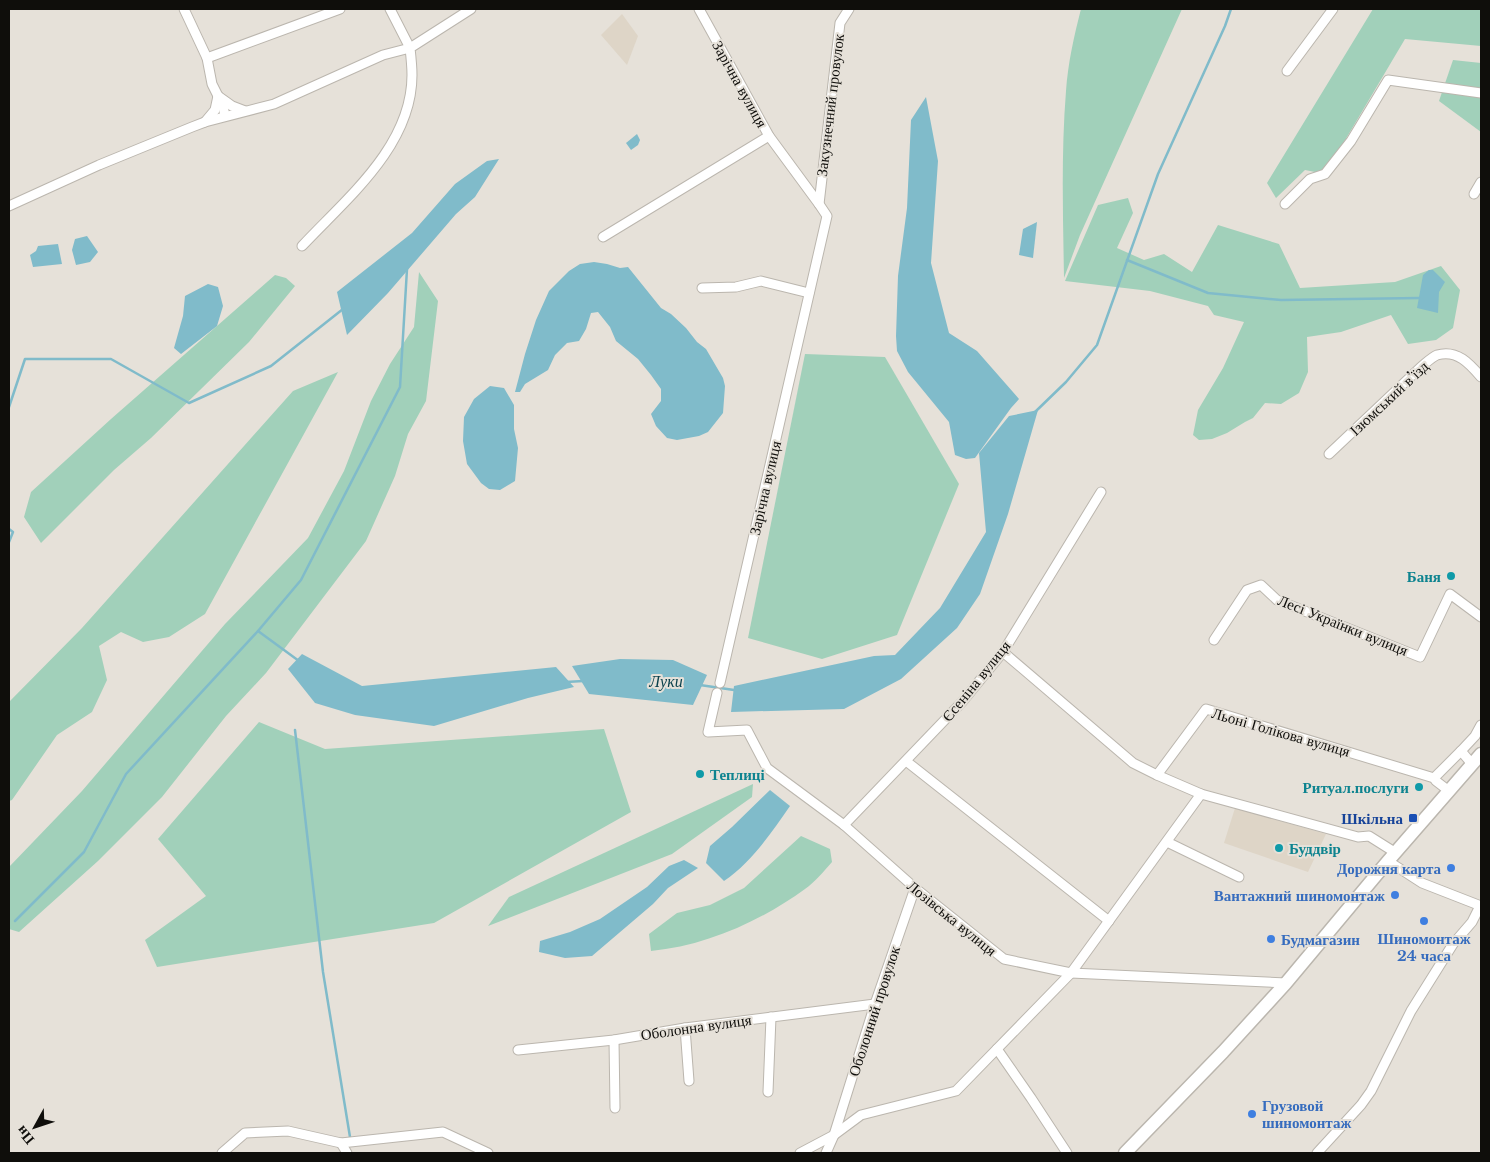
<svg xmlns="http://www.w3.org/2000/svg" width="1490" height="1162" font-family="'Libre Baskerville',serif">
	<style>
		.built { fill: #ded5c7 }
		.green { fill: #a1d0ba }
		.water { fill: #80bbca }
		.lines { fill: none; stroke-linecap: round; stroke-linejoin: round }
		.stream { stroke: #80bbca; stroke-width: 2.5 }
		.minor-casing { stroke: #bbb6ae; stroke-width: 11 }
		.highway-casing { stroke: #bbb6ae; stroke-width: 15 }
		.minor { stroke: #fff; stroke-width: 9 }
		.highway { stroke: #fff; stroke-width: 12 }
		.culture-dot { fill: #0f9aa8; stroke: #e6e1d9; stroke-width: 2 }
		.transit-dot { fill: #1a4fb4; stroke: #e6e1d9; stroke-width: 2 }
		.shop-dot { fill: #3f7fe0; stroke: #e6e1d9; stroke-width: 2 }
		.labels { text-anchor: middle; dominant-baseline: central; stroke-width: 4; stroke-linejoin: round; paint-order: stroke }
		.street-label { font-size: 15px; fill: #0f0e0b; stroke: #e6e1d9 }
		.culture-label { font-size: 15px; font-weight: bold; fill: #0d838f; stroke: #e6e1d9; text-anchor: end }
		.transit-label { font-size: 15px; font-weight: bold; fill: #164399; stroke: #e6e1d9; text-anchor: end }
		.shop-label { font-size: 15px; font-weight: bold; fill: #366cbe; stroke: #e6e1d9; text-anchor: end }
		.water-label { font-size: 16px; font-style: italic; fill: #0c424d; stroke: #e6e1d9 }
	</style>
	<rect width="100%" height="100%" fill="#e6e1d9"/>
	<g class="built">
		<polygon points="622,14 638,36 627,65 601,35"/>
		<polygon points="1235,808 1326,834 1308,872 1224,843"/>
	</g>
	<g class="green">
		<path d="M 1081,9 L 1182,9 L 1080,235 L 1064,278 C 1063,216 1061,153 1066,91 C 1068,63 1074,36 1081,9 Z"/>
		<polygon points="1373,9 1481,9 1481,46 1405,39 1325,174 1305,170 1276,198 1267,183"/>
		<polygon points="1453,60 1481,63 1481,132 1439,101"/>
		<polygon points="1128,198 1133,213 1117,248 1144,260 1164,254 1192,272 1218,225 1279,244 1300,288 1395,282 1441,266 1460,290 1453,328 1436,340 1408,344 1391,315 1341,332 1307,337 1308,372 1299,393 1281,404 1265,403 1253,418 1245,422 1227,433 1212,439 1199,440 1193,435 1198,410 1223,368 1244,322 1214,315 1208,306 1150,291 1065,281 1098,205"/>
		<polygon points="419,272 438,301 426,401 408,434 395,476 366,541 266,673 226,716 162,797 98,861 19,932 9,929 9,867 82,791 225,624 308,538 344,471 371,401 390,364 414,327"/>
		<polygon points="275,275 286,278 295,286 249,342 151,438 114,470 41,543 24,517 31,492 111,419"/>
		<polygon points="805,354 885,357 959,484 897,635 822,659 748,638"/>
		<polygon points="338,372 205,614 169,637 143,642 121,632 99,646 107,680 92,712 57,735 12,800 9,801 9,702 82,628 293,391"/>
		<polygon points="259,722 325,749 604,729 631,812 434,923 157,967 145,940 206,896 158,839"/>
		<polygon points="753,784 752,797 672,854 488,926 509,897"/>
		<path d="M 801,836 L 830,849 L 832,862 C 824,871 815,882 805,889 C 761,921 706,946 651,951 L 649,934 L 677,913 L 710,905 L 744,888 Z"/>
	</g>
	<g class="water">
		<polygon points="926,97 938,161 931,263 949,333 977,351 1019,399 1011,408 975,458 966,459 955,455 949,422 908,372 897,351 896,336 898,276 907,208 911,120"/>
		<polygon points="637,134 640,140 638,145 631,150 626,143"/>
		<polygon points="499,159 475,197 456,214 388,293 347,335 337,292 412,233 455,184 487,161"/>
		<polygon points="1037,222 1033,258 1019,255 1023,229"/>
		<polygon points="87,236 98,252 90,262 76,265 72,250 75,239"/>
		<polygon points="58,244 62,264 33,267 30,255 36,251 38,246"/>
		<polygon points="594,262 607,264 620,268 628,267 661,308 671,314 686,328 697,342 706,349 723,378 725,386 723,413 708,432 699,436 677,440 667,438 656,426 651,414 661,401 661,389 651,375 638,359 616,341 610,327 598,312 591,313 586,329 579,341 567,343 555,355 548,370 525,384 520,392 515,392 525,354 536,320 549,291 569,271 580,264"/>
		<polygon points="1429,270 1433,270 1445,282 1439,292 1438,313 1417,308 1423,275"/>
		<polygon points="208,284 218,287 223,306 217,326 181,354 174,348 183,316 185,296"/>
		<polygon points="490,386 504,388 514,405 514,429 518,448 515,481 500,490 489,489 481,483 467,464 463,441 464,417 474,399"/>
		<polygon points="1038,410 1008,514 980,594 957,628 901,679 844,709 731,712 734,686 874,656 895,655 940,608 986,532 979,453 1009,416"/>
		<polygon points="302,654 362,686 556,667 574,687 528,698 434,726 355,715 315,703 288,669"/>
		<polygon points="620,659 673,660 707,675 693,705 589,694 572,666"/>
		<path d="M 770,790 L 790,806 C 771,833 752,862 724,881 L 706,863 L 710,846 L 732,827 Z"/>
		<polygon points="684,860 698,868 668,888 653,904 592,956 565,958 539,952 540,941 570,932 600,919 647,887 669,866"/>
	</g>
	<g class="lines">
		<g class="stream">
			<polyline points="1127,260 1208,293 1281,300 1419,298"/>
			<polyline points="9,407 25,359 111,359 189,403 271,366 343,309"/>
			<polyline points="1035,412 1066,382 1097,345 1158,174 1225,26 1231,9"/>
			<polyline points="9,529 13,532 9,542"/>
			<polyline points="258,631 301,580 400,387 407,269"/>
			<polyline points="566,682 583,681"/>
			<polyline points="700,685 734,690"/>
			<polyline points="295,730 323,972 350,1137"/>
			<polyline points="15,921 84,852 126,774 258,631 299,661"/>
		</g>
		<defs>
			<g id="minor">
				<polyline points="184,9 207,58 212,84 223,106 225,116"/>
				<polyline points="699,9 769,136 819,204 827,216 720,683"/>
				<polyline points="207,58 340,9"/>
				<polyline points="1287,71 1333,9"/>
				<polyline points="218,96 232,106 245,111"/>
				<polyline points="205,122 215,110 218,96"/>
				<polyline points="1474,194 1481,182"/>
				<polyline points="819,204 840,23 849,9"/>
				<polyline points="1285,204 1310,179 1325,174 1351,141 1388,80 1481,93"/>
				<polyline points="9,206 99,165 192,127 205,122 274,104 383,55 410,48 390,9"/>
				<polyline points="603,237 769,136"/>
				<path d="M 302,246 C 347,198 412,146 412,75 C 412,66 411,57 410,48 L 471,9"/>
				<polyline points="702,288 736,287 761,281 809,293"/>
				<path d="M 1329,454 L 1421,367 C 1426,363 1432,357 1437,355 C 1457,349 1470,364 1481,377"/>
				<polyline points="1214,640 1247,590 1261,585 1277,600 1420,657 1450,594 1481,617"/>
				<polyline points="1003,652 1133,763 1157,775 1201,794 1358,837 1369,836 1396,853"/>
				<polyline points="717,693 708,732 747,730 767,768 844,825 915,888 1004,959 1071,973 1286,983"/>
				<polyline points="906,761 1109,921"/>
				<polyline points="1472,764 1461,751 1475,736 1481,725"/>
				<polyline points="1157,775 1206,709 1434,778 1436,781 1449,791"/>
				<polyline points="1434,778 1461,751"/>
				<polyline points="844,825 962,702 1003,652 1101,492"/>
				<polyline points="1167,842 1239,877"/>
				<polyline points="1388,861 1422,883 1481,906"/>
				<polyline points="685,1028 689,1081"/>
				<polyline points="614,1040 615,1108"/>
				<polyline points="997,1049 1031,1098 1067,1153"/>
				<polyline points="518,1050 614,1040 685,1028 875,1004"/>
				<polyline points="768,1092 771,1017"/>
				<polyline points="341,1143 347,1153"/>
				<polyline points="222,1153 245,1133 288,1131 341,1143 443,1132 488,1153"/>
				<polyline points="800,1153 834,1135 861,1115 956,1091 1071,973 1201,794"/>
				<polyline points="826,1153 834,1135 875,1004 915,888"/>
				<polyline points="1317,1153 1361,1105 1371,1091 1411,1011 1453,944 1472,922 1480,906"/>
			</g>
			<polyline id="highway" points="1125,1153 1223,1052 1286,983 1388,861 1481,754"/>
		</defs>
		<use href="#minor" class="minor-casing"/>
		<use href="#highway" class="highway-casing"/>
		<use href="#minor" class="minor"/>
		<use href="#highway" class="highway"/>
	</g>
	<g class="culture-dot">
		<circle cx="1451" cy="576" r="5"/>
		<circle cx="700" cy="774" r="5"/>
		<circle cx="1419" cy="787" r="5"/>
		<circle cx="1279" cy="848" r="5"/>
	</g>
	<rect class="transit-dot" x="1408" y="813" width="10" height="10" rx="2.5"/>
	<g class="shop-dot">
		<circle cx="1451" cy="868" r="5"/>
		<circle cx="1395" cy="895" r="5"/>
		<circle cx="1424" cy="921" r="5"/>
		<circle cx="1271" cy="939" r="5"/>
		<circle cx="1252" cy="1114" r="5"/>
	</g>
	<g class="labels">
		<g class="street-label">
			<text transform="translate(740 84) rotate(61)">Зарічна вулиця</text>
			<text transform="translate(830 105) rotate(-83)">Закузнечний провулок</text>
			<text transform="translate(1389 398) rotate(-43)">Ізюмський в’їзд</text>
			<text transform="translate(765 488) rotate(-77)">Зарічна вулиця</text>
			<text transform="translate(1343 625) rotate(22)">Лесі Українки вулиця</text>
			<text transform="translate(976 681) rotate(-51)">Єсеніна вулиця</text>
			<text transform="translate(1281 732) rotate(16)">Льоні Голікова вулиця</text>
			<text transform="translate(952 918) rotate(39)">Лозівська вулиця</text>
			<text transform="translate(874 1011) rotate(-72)">Оболонний провулок</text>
			<text transform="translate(696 1027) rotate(-8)">Оболонна вулиця</text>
		</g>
		<g class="culture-label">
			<text x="1441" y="576">Баня</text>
			<text x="710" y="774" text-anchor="start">Теплиці</text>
			<text x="1409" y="787">Ритуал.послуги</text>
			<text x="1289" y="848" text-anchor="start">Буддвір</text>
		</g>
		<g class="transit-label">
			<text x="1403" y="818">Шкільна</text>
		</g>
		<g class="shop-label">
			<text x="1441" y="868">Дорожня карта</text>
			<text x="1385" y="895">Вантажний шиномонтаж</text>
			<text x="1424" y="938" text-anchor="middle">Шиномонтаж<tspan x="1424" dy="17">24 часа</tspan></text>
			<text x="1281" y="939" text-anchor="start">Будмагазин</text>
			<text x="1262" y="1105" text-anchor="start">Грузовой<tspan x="1262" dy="17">шиномонтаж</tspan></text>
		</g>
		<g class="water-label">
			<text x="666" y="681">Луки</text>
		</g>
	</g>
	<rect width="1490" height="1162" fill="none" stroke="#0f0e0b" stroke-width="20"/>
	<g transform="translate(35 1127) rotate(230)" stroke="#e6e1d9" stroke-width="4" paint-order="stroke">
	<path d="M0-4L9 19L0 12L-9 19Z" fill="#0f0e0b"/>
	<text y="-8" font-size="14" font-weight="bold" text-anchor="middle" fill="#0f0e0b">Пн</text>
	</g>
</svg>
